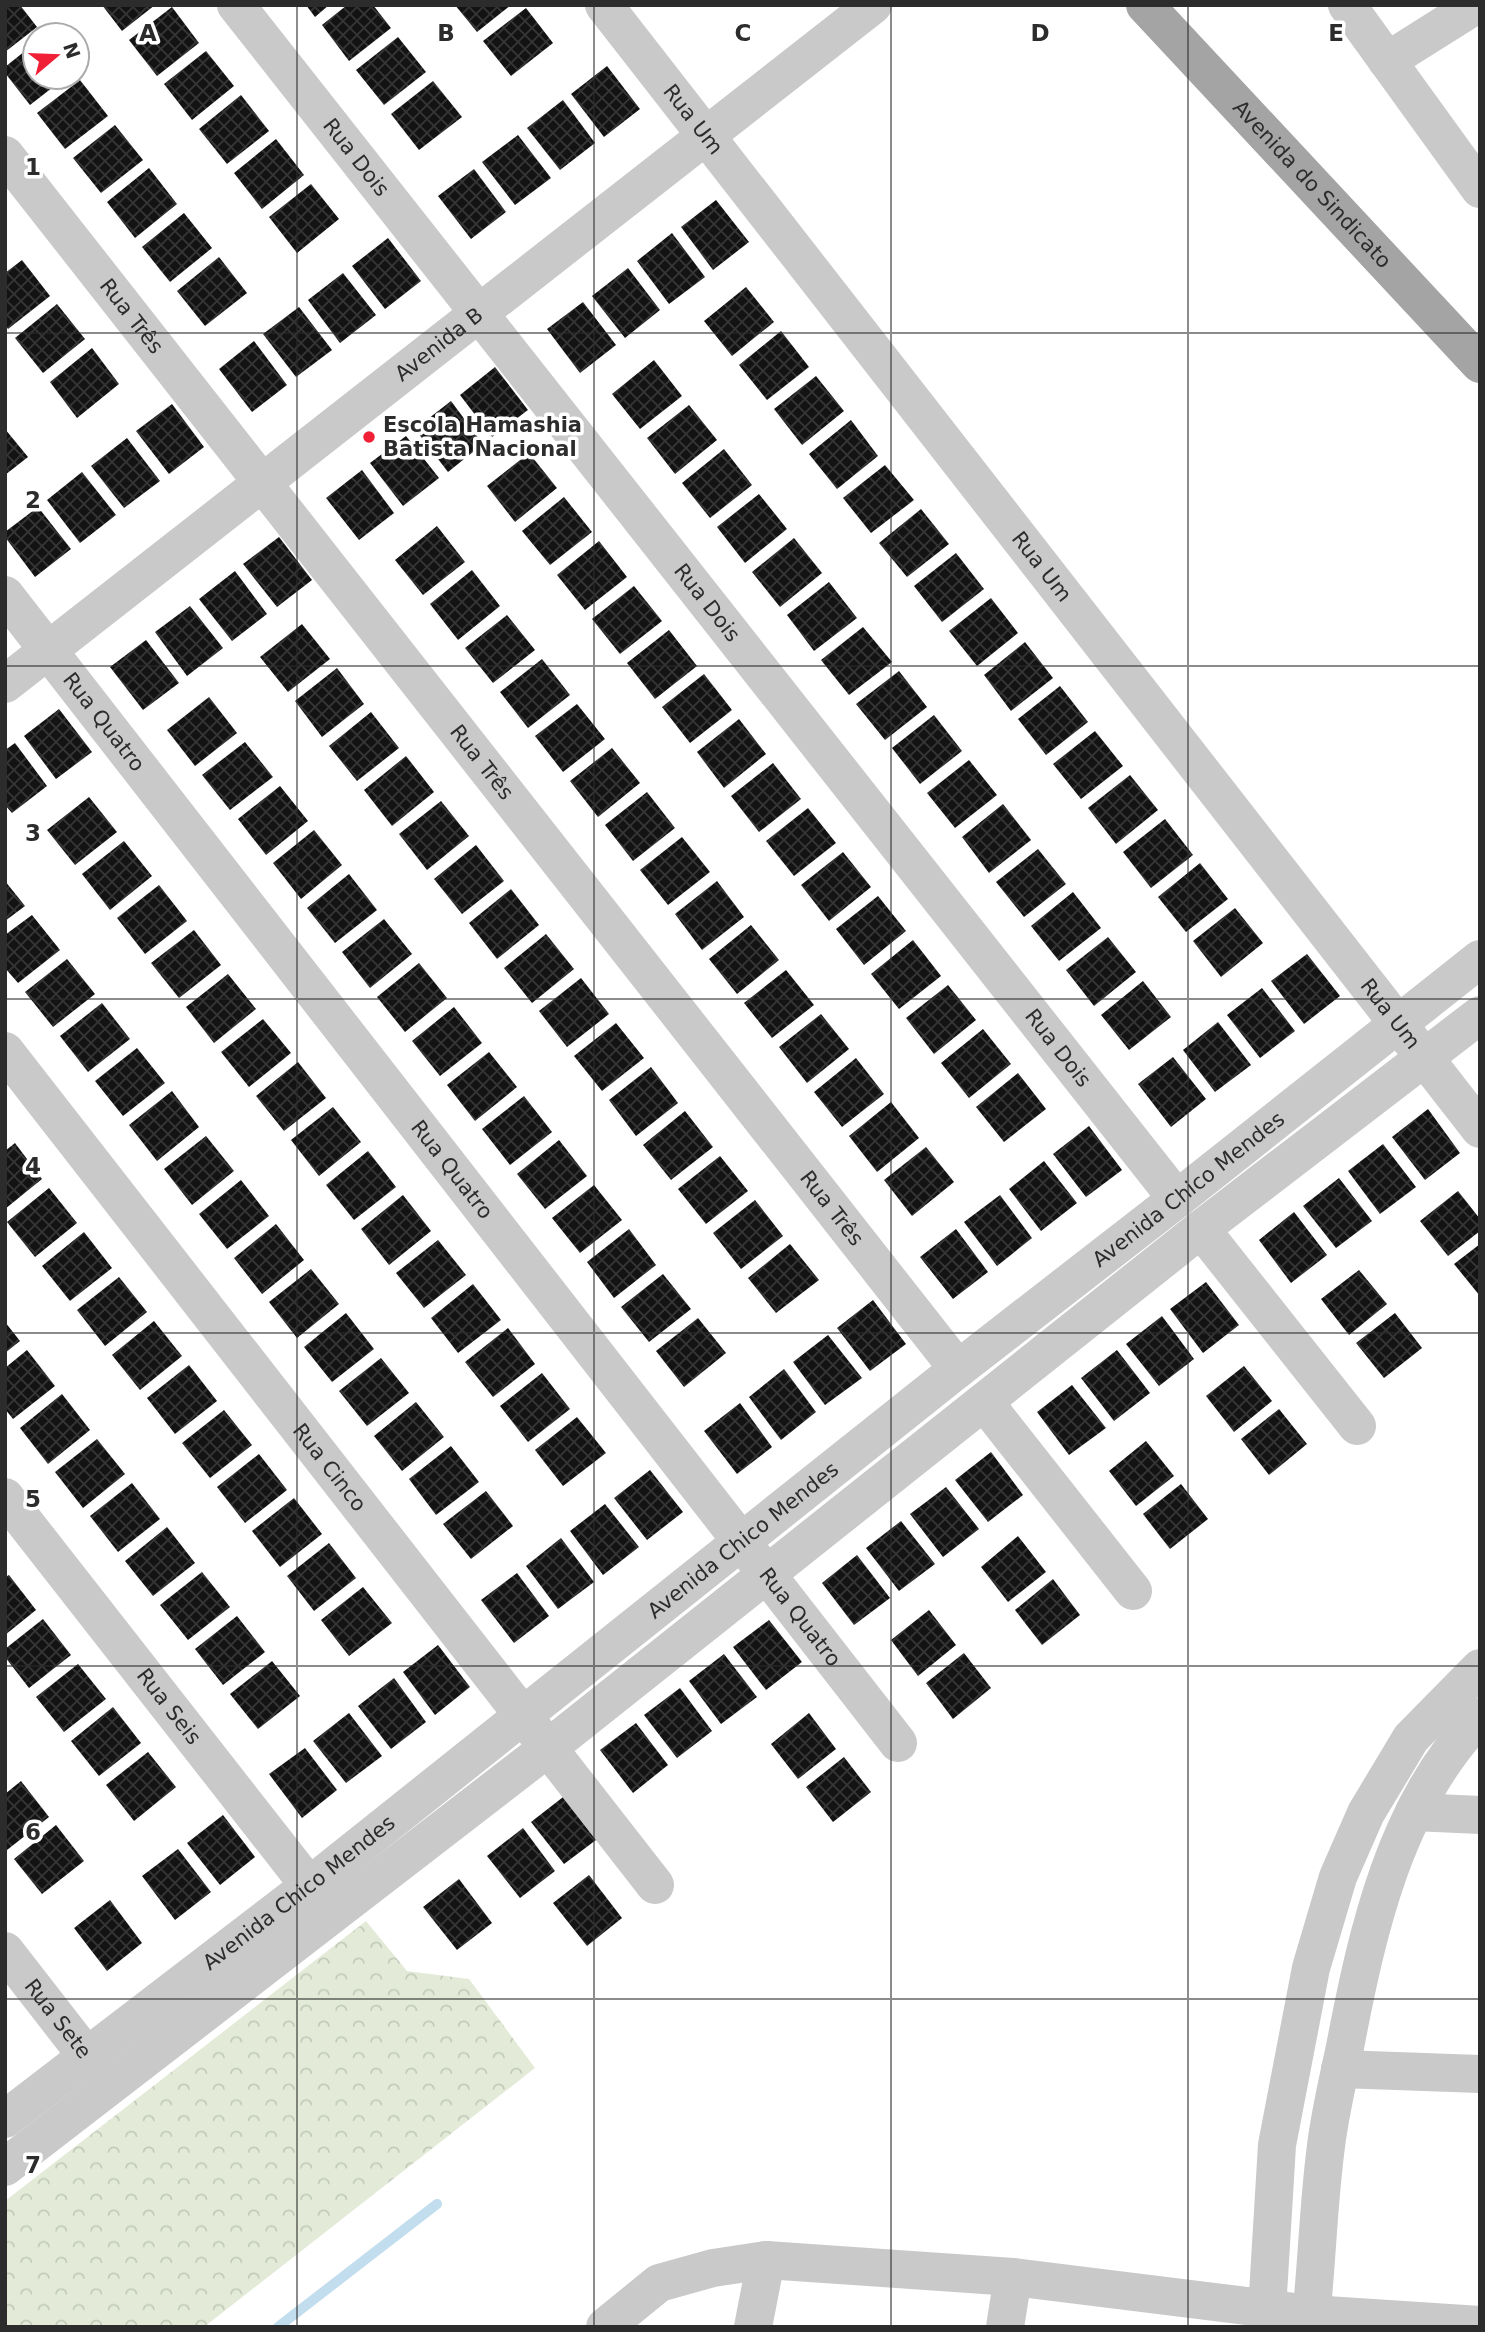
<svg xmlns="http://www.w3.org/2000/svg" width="1485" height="2332" font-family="'DejaVu Sans',sans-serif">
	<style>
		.park { fill: url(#park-crowns) }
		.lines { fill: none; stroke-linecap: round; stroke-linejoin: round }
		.stream { stroke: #c2dded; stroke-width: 10 }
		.building { fill: url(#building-cross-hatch) }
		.minor { stroke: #c9c9c9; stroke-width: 38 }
		.major { stroke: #a4a4a4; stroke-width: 38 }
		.grid { fill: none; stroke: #2c2c2c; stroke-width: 2; stroke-opacity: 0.55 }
		.poi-dot { fill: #f02136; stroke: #fff; stroke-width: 2.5 }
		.labels { text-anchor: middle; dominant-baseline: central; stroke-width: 7; stroke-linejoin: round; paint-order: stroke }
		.street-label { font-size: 21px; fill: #2c2c2c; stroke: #fff }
		.poi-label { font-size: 21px; font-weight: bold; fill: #2c2c2c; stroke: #fff; text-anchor: start }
		.grid-label { font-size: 23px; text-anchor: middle; font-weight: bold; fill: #2c2c2c; stroke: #fff; stroke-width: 7; stroke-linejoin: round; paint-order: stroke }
	</style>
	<defs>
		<pattern id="park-crowns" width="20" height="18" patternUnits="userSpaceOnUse" patternTransform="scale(1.75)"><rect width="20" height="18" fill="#e3ebd8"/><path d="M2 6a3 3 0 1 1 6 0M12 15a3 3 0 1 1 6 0" fill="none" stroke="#c3caba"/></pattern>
		<pattern id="building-cross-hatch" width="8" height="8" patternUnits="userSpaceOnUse" patternTransform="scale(1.75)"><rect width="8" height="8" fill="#131313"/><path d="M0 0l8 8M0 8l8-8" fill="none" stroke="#363636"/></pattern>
	</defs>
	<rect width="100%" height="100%" fill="#fff"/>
	<polygon class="park" points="366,1921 407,1971 469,1979 535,2068 204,2327 5,2327 5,2201"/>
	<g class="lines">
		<polyline class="stream" points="278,2327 437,2204"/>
	</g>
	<g class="building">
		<polygon points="5,5 20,5 37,27 5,52"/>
		<polygon points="102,5 155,5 122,31"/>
		<polygon points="306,5 329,5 315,17"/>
		<polygon points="347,5 373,5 391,28 349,61 322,25"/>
		<polygon points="455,5 511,5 477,32"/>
		<polygon points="172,7 199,43 157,76 129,40"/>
		<polygon points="526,8 553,43 511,76 483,41"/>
		<polygon points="398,37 426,72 384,105 356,70"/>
		<polygon points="35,43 35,77 66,77 30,105 5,73 5,67"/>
		<polygon points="206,51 234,86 192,120 164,84"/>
		<polygon points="607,66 640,109 604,137 571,94"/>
		<polygon points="80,80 108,116 65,149 37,113"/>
		<polygon points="433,81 462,117 419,150 391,114"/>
		<polygon points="241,95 269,131 227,164 199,129"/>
		<polygon points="563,100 595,143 560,170 527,128"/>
		<polygon points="115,125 143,160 101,193 73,158"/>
		<polygon points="518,135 551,178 515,205 482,162"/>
		<polygon points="276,139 304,175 262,209 234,173"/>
		<polygon points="149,168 177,204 135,238 107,202"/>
		<polygon points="474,169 506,212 471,239 438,196"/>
		<polygon points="311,184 339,219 297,253 269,217"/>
		<polygon points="716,200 749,242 713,270 681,227"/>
		<polygon points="184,213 212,248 170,282 142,247"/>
		<polygon points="672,233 705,277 669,304 637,261"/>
		<polygon points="388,238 421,281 385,309 352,266"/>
		<polygon points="219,257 247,293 205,326 177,291"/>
		<polygon points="22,260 50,296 8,329 5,325 5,273"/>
		<polygon points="628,268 660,310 625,338 592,296"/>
		<polygon points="343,273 376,315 340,343 308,300"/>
		<polygon points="746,287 774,322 732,356 704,321"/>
		<polygon points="583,302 616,345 580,373 547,329"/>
		<polygon points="57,304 85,339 43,373 15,338"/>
		<polygon points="299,307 332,350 296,377 263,334"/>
		<polygon points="781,331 809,367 767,400 739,365"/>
		<polygon points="254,341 287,385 252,412 219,369"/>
		<polygon points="92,348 119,384 77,418 50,382"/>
		<polygon points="654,360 682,396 640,429 612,394"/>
		<polygon points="495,367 528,410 492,437 460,395"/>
		<polygon points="816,376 844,411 802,445 774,409"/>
		<polygon points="451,401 483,444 448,472 415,429"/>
		<polygon points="172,404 204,447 169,474 136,431"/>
		<polygon points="689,405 717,440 675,474 647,438"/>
		<polygon points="851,420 878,456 837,489 809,454"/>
		<polygon points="5,429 28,457 5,475"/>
		<polygon points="406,436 439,478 403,506 370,463"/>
		<polygon points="127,438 160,481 124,508 91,466"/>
		<polygon points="724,449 752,485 710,518 682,483"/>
		<polygon points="529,453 557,488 515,522 487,486"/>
		<polygon points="885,465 914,500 871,533 843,498"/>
		<polygon points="362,470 394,513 359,540 326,498"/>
		<polygon points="82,472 116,515 80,543 47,500"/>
		<polygon points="759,494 787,529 745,563 717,527"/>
		<polygon points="564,497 592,532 550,565 522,531"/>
		<polygon points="38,507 71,549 35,577 5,537 5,532"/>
		<polygon points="921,509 949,544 907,577 879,543"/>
		<polygon points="437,526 465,562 423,595 395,560"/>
		<polygon points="279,537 312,580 277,607 243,564"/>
		<polygon points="794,538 822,573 780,607 752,572"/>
		<polygon points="599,541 627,577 585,610 557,575"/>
		<polygon points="956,553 984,589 942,622 914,586"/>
		<polygon points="472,570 500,606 458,640 430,604"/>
		<polygon points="235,571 267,614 232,641 199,599"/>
		<polygon points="829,582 857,618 814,651 787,615"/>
		<polygon points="634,586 662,621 620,654 592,619"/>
		<polygon points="991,598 1018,633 977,666 949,631"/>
		<polygon points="190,606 223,648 187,676 155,632"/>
		<polygon points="507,615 535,650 493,683 465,648"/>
		<polygon points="302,624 330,659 288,692 260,657"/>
		<polygon points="863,627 892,662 849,695 821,660"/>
		<polygon points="669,630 697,666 655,699 627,663"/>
		<polygon points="146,640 179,683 143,710 110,667"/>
		<polygon points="1025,642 1053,678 1011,711 984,675"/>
		<polygon points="542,659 570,695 528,728 500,692"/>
		<polygon points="337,668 364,704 322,737 295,701"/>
		<polygon points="899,671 927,707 885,740 856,704"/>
		<polygon points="704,674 732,710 690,743 662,707"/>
		<polygon points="1060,686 1088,722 1046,755 1018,719"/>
		<polygon points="209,697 237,733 195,766 167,730"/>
		<polygon points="577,704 605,739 563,772 535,736"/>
		<polygon points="59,709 92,752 56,779 24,736"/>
		<polygon points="371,712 399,748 357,781 329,746"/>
		<polygon points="934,715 962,751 920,784 892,748"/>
		<polygon points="739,719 766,754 724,788 697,752"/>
		<polygon points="1095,731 1123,766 1081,799 1053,764"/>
		<polygon points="245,742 273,777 230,810 202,775"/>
		<polygon points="15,743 47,786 12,813 5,805 5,750"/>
		<polygon points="612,748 640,783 598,817 570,781"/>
		<polygon points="406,756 434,792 392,826 364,790"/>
		<polygon points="969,760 997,795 955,828 927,793"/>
		<polygon points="773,763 801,799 759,832 731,796"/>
		<polygon points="1130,775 1158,810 1116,844 1088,808"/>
		<polygon points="280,786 308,821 266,855 238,819"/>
		<polygon points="647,792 675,828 633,861 605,825"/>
		<polygon points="89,797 117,832 75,865 47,830"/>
		<polygon points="441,801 469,836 427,870 399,834"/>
		<polygon points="1003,804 1031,840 989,873 962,837"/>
		<polygon points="808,808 836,843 794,876 766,841"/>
		<polygon points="1165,819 1193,855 1151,888 1123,852"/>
		<polygon points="314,830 342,865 301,899 273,863"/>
		<polygon points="682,837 710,872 668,905 640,870"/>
		<polygon points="124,841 152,876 110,910 82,874"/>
		<polygon points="476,845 504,881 462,914 434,879"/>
		<polygon points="1038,849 1066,884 1024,917 996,882"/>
		<polygon points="843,852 871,887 829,921 801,885"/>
		<polygon points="1200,863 1228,899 1186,932 1158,897"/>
		<polygon points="349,874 377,910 335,943 307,908"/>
		<polygon points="5,881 25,906 5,921"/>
		<polygon points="717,881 744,917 702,950 675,914"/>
		<polygon points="159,885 187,921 145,954 117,918"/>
		<polygon points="511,889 539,925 497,959 469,923"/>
		<polygon points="1073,892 1101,928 1059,961 1031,926"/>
		<polygon points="878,896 906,931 864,965 836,929"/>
		<polygon points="1235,908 1263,943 1221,977 1193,941"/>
		<polygon points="32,915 60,950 18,983 5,968 5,935"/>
		<polygon points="384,919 412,954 370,988 342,952"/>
		<polygon points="751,925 779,960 737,994 709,959"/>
		<polygon points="194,930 221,965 179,998 151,963"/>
		<polygon points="546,934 574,969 532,1003 504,968"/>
		<polygon points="1108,937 1136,972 1094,1006 1066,970"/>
		<polygon points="913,940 941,976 899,1009 871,974"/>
		<polygon points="1307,954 1340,996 1304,1024 1271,981"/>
		<polygon points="67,959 95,994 53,1027 25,992"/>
		<polygon points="419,963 447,998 405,1032 377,997"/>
		<polygon points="786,970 814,1005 772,1038 744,1003"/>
		<polygon points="228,974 256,1009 214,1043 186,1007"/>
		<polygon points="581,978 609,1014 567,1047 539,1011"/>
		<polygon points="1143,981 1171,1017 1129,1050 1101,1015"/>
		<polygon points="948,985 976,1020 934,1054 906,1018"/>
		<polygon points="1262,988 1295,1031 1260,1058 1227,1015"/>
		<polygon points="102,1003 130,1039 88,1072 60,1036"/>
		<polygon points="454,1007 482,1043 440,1076 412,1041"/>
		<polygon points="821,1014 849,1049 807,1083 779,1047"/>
		<polygon points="263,1019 291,1053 249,1087 221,1052"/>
		<polygon points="1218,1022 1251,1065 1215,1092 1183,1050"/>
		<polygon points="616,1023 644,1058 602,1091 574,1056"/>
		<polygon points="983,1029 1011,1064 969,1098 941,1063"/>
		<polygon points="137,1048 165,1083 123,1116 95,1081"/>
		<polygon points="489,1052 517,1087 475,1121 447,1085"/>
		<polygon points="1173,1057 1206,1099 1171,1127 1138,1084"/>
		<polygon points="856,1058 884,1094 842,1127 814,1092"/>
		<polygon points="298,1062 326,1098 284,1131 256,1096"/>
		<polygon points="651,1067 678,1103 636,1136 609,1100"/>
		<polygon points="1018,1073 1046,1109 1004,1142 976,1107"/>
		<polygon points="172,1091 199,1127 157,1161 129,1125"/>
		<polygon points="524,1096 552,1132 510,1165 482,1129"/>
		<polygon points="891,1102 919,1138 877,1172 849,1136"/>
		<polygon points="333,1107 361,1142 319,1176 291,1140"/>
		<polygon points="1428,1109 1460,1153 1425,1180 1392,1137"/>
		<polygon points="685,1111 713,1147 671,1180 643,1145"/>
		<polygon points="1089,1126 1122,1170 1086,1197 1053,1154"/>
		<polygon points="206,1136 234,1171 192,1205 164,1169"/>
		<polygon points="559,1140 587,1176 545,1209 517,1174"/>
		<polygon points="15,1143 42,1179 5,1209 5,1151"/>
		<polygon points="1383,1144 1416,1187 1380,1214 1348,1171"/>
		<polygon points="926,1147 954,1182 912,1216 884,1180"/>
		<polygon points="368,1151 396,1187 354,1220 326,1185"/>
		<polygon points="720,1156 748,1191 706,1224 678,1189"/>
		<polygon points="1044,1161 1077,1203 1041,1231 1009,1189"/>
		<polygon points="1339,1178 1372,1221 1336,1248 1303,1206"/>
		<polygon points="241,1180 269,1216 227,1249 199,1214"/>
		<polygon points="594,1185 622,1220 580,1253 552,1218"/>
		<polygon points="49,1188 77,1223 35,1257 7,1222"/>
		<polygon points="1458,1191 1480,1219 1480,1231 1448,1256 1420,1221"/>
		<polygon points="403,1195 431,1231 389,1265 361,1229"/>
		<polygon points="1000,1195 1032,1238 997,1266 964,1222"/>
		<polygon points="755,1200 783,1236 741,1269 713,1233"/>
		<polygon points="1294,1212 1327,1255 1291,1283 1259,1240"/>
		<polygon points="276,1224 304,1260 262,1294 234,1258"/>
		<polygon points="629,1229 656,1265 614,1298 587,1262"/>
		<polygon points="956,1229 988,1272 953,1299 920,1257"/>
		<polygon points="84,1232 112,1268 70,1301 42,1266"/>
		<polygon points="438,1240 466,1275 424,1308 396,1273"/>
		<polygon points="790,1244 819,1280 776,1313 748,1278"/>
		<polygon points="1480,1244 1480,1296 1454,1264"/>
		<polygon points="311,1269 339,1304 297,1338 269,1302"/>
		<polygon points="1359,1270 1387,1304 1349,1335 1321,1299"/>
		<polygon points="663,1274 691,1309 649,1342 621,1307"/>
		<polygon points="119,1277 147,1312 105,1346 77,1310"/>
		<polygon points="1206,1282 1239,1325 1203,1353 1170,1309"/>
		<polygon points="473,1284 501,1320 458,1353 431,1318"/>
		<polygon points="873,1300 906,1344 870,1371 837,1328"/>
		<polygon points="346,1313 374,1349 332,1382 304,1347"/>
		<polygon points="1395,1313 1422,1348 1384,1378 1356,1343"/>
		<polygon points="1162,1316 1194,1359 1159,1386 1126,1344"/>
		<polygon points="698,1318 726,1353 684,1387 656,1351"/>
		<polygon points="154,1321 182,1356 140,1390 112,1355"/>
		<polygon points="5,1322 20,1341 5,1353"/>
		<polygon points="508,1328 535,1364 493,1397 465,1362"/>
		<polygon points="828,1335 862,1378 825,1405 793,1362"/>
		<polygon points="27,1350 55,1386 13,1419 5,1409 5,1368"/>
		<polygon points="1117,1350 1150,1393 1114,1421 1081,1378"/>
		<polygon points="381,1358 409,1393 367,1426 339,1391"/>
		<polygon points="189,1365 217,1401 175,1434 147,1398"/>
		<polygon points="1244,1366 1272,1401 1234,1432 1206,1396"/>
		<polygon points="784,1369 816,1412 781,1440 749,1397"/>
		<polygon points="542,1373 570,1409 528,1442 500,1406"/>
		<polygon points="1072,1385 1106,1428 1069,1455 1037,1412"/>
		<polygon points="62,1394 90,1430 48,1464 20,1428"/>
		<polygon points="416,1402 444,1437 402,1471 374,1436"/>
		<polygon points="740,1403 772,1447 737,1474 704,1431"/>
		<polygon points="1279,1409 1307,1444 1269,1475 1241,1439"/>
		<polygon points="224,1410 252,1445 210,1478 182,1443"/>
		<polygon points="577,1417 606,1453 563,1486 535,1450"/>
		<polygon points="97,1439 125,1474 83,1508 55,1472"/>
		<polygon points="1146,1441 1174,1476 1136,1506 1109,1471"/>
		<polygon points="451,1446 479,1482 436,1515 409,1479"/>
		<polygon points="991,1452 1023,1495 988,1522 955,1480"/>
		<polygon points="259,1454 287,1490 245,1523 217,1487"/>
		<polygon points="650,1470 683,1512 647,1540 614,1498"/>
		<polygon points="132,1483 160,1519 118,1552 90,1516"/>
		<polygon points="1181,1484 1208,1519 1170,1549 1143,1514"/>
		<polygon points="946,1487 979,1529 943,1557 910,1514"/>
		<polygon points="486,1491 513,1526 471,1559 443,1524"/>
		<polygon points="294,1498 322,1534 280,1567 252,1531"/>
		<polygon points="605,1504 639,1547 603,1575 570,1531"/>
		<polygon points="901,1521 935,1564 899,1591 866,1548"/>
		<polygon points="167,1527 195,1563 153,1596 125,1561"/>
		<polygon points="1018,1536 1046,1572 1008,1602 981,1567"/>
		<polygon points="561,1538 594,1582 558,1609 526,1566"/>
		<polygon points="329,1543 356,1578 314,1611 287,1576"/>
		<polygon points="857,1555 890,1598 854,1625 822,1583"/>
		<polygon points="202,1572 230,1607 188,1640 160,1605"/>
		<polygon points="517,1573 549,1616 514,1643 481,1600"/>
		<polygon points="9,1575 36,1610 5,1635 5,1577"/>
		<polygon points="1053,1579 1080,1615 1042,1645 1015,1610"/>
		<polygon points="363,1587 392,1623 349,1656 321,1620"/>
		<polygon points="929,1610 956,1645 918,1676 891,1640"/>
		<polygon points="237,1616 265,1652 223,1685 195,1649"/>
		<polygon points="43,1619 71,1655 29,1688 5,1657 5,1649"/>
		<polygon points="769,1620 802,1662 766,1690 733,1647"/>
		<polygon points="438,1645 470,1687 435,1715 403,1672"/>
		<polygon points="964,1653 991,1688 953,1719 926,1683"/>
		<polygon points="724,1654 757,1697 721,1724 689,1681"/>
		<polygon points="272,1661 300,1696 258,1729 230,1694"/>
		<polygon points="78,1664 106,1699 64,1732 36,1697"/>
		<polygon points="394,1678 426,1722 391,1749 358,1706"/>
		<polygon points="680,1688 712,1731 677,1758 644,1715"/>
		<polygon points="113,1707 141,1743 99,1776 71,1741"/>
		<polygon points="349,1713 382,1756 346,1783 313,1741"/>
		<polygon points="809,1713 836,1749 798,1779 771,1744"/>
		<polygon points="636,1723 668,1765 633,1793 600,1750"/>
		<polygon points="305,1748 337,1790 302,1818 269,1774"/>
		<polygon points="148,1752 176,1787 134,1821 106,1785"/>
		<polygon points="844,1757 871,1792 833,1822 806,1787"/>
		<polygon points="21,1781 49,1817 7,1850 5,1794"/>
		<polygon points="567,1794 600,1837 564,1864 531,1822"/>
		<polygon points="223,1815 255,1857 220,1885 187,1843"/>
		<polygon points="56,1825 84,1861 42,1894 14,1859"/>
		<polygon points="523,1828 555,1871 520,1898 487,1856"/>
		<polygon points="178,1849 211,1892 175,1920 142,1876"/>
		<polygon points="589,1875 622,1918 587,1946 553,1903"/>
		<polygon points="459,1879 492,1923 457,1950 423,1907"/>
		<polygon points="110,1900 142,1943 107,1971 74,1928"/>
	</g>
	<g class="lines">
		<g class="minor">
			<path id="s1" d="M 236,5 L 1177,1199"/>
			<path id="s2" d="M 604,5 L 1480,1129"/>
			<polyline points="1347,5 1480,189"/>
			<polyline points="1387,61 1476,5"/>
			<path id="s3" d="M 5,155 L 958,1369"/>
			<path id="s4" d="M 5,595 L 898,1743"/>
			<path id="s5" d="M 5,684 L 873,5"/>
			<path id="s6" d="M 5,1051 L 655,1885"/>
			<polyline points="1201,1229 1357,1426"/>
			<polyline points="985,1403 1133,1591"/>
			<path id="s7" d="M 5,1497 L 325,1906"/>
			<polyline points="1414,1812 1480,1815"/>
			<path id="s8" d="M 5,1951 L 103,2077"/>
			<polyline points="1340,2069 1480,2074"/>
			<path id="s9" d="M 5,2119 L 309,1886 L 958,1369 L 1177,1199 L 1480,959"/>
			<polyline points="5,2167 553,1744 1201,1229 1480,1015"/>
			<polyline points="605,2327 659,2283 713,2268 766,2260 1013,2277 1311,2314 1480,2325"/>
			<polyline points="753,2327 766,2260"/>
			<polyline points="1005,2327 1013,2277"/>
			<polyline points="1266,2327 1277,2145 1311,1968 1338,1877 1366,1813 1411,1738 1480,1668"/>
			<path d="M 1310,2327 C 1317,2267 1318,2206 1326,2146 C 1330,2113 1338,2080 1345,2047 C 1367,1932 1395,1804 1480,1717"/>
		</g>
		<path class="major" id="s10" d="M 1145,5 L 1480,364"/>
	</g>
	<path class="grid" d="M 297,5 L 297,2327M 594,5 L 594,2327M 891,5 L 891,2327M 1188,5 L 1188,2327M 5,333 L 1480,333M 5,666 L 1480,666M 5,999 L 1480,999M 5,1333 L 1480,1333M 5,1666 L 1480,1666M 5,1999 L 1480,1999"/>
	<circle class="poi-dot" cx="369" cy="437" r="7"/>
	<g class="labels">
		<g class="street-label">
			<text stroke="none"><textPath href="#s2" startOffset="145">Rua Um</textPath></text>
			<text stroke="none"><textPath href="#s1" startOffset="194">Rua Dois</textPath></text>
			<text stroke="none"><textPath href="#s10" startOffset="245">Avenida do Sindicato</textPath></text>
			<text stroke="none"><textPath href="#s3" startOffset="205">Rua Três</textPath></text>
			<text stroke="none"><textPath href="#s5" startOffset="551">Avenida B</textPath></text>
			<text stroke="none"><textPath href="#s2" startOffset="712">Rua Um</textPath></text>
			<text stroke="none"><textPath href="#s1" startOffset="761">Rua Dois</textPath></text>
			<text stroke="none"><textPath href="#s4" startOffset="161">Rua Quatro</textPath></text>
			<text stroke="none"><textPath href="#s3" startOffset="772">Rua Três</textPath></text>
			<text stroke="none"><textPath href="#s2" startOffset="1279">Rua Um</textPath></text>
			<text stroke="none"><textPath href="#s1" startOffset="1328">Rua Dois</textPath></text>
			<text stroke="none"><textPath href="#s4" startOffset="728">Rua Quatro</textPath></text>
			<text stroke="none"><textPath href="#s9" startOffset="1505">Avenida Chico Mendes</textPath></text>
			<text stroke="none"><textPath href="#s3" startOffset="1339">Rua Três</textPath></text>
			<text stroke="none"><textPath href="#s6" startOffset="528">Rua Cinco</textPath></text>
			<text stroke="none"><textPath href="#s9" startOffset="938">Avenida Chico Mendes</textPath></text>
			<text stroke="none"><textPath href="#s4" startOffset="1295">Rua Quatro</textPath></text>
			<text stroke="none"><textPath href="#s7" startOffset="266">Rua Seis</textPath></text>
			<text stroke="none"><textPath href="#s9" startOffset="371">Avenida Chico Mendes</textPath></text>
			<text stroke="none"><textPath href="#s8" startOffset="86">Rua Sete</textPath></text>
		</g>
		<g class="poi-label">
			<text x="383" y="425">Escola Hamashia<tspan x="383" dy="24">Batista Nacional</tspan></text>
		</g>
	</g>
	<g class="grid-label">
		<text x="148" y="41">A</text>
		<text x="446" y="41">B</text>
		<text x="743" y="41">C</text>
		<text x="1040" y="41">D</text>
		<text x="1336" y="41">E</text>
		<text x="33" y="175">1</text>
		<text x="33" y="508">2</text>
		<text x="33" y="841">3</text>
		<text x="33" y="1174">4</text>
		<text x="33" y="1507">5</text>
		<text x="33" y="1840">6</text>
		<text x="33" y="2173">7</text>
	</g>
	<rect width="1485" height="2332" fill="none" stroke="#2c2c2c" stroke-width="14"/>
	<g transform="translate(56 56) rotate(71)"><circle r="33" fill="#ffffff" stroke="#ababab" stroke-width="2"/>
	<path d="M0-5L12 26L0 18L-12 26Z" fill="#f02136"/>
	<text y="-10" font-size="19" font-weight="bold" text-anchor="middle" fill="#2c2c2c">N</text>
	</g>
</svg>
